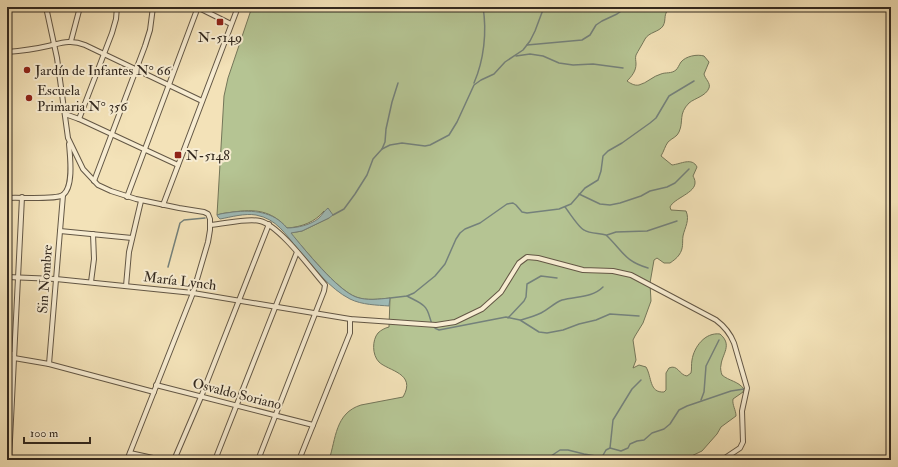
<svg xmlns="http://www.w3.org/2000/svg" width="898" height="467" font-family="'IM FELL Double Pica',serif">
	<style>
		.green { fill: #b5c493; stroke: #747659 }
		.water { fill: #9fbcb9; stroke: #74817b }
		.lines { fill: none; stroke-linecap: round; stroke-linejoin: round }
		.stream { stroke: #74817b; stroke-width: 1.5 }
		.minor-casing { stroke: #635745; stroke-width: 6 }
		.minor { stroke: #f7ecd1; stroke-width: 4 }
		.poi-dot { fill: #8f2418; stroke: #f7ecd1; stroke-width: 1.5 }
		.labels { text-anchor: middle; dominant-baseline: central; stroke-width: 4; stroke-linejoin: round; paint-order: stroke }
		.poi-label { font-size: 14px; fill: #33291f; stroke: #f7ecd1; text-anchor: start }
		.street-label { font-size: 14px; fill: #33291f; stroke: #f7ecd1 }
	</style>
	<rect width="100%" height="100%" fill="#f3e2b8"/>
	<filter id="stains"><feTurbulence type="fractalNoise" baseFrequency=".005" numOctaves="4"/><feColorMatrix values="0 0 0 0 .2 0 0 0 0 .09 0 0 0 0 .02 0 0 0 .5 -.17"/></filter>
	<radialGradient id="worn" r=".72"><stop offset=".6" stop-color="#630" stop-opacity="0"/><stop offset="1" stop-color="#630" stop-opacity=".3"/></radialGradient>
	<path class="green" d="M 252,7 L 671,7 C 662,14 667,19 663,26 C 659,32 649,32 645,39 C 643,43 638,51 636,55 C 635,58 636,61 636,64 C 636,71 632,76 627,81 C 630,83 634,86 639,85 C 647,83 653,76 661,74 C 666,72 671,74 676,70 C 678,68 679,65 681,62 C 686,56 697,54 704,56 L 709,62 L 704,74 C 705,79 711,83 709,88 C 706,96 695,98 689,103 C 678,114 684,121 679,132 C 677,137 672,138 668,142 C 665,146 664,151 661,156 L 672,165 C 681,164 692,157 697,167 L 693,176 C 694,178 695,180 695,182 C 696,193 674,198 670,207 L 671,210 L 686,211 C 690,220 685,227 683,236 C 682,243 684,248 679,255 C 677,258 673,261 670,263 L 664,263 L 657,258 L 654,260 L 650,283 L 651,301 L 643,323 L 635,336 L 633,340 L 636,360 L 633,368 L 639,365 L 646,367 C 652,377 649,393 664,392 L 666,390 L 666,373 L 669,368 C 678,364 679,375 687,376 L 691,373 C 692,369 691,365 692,360 C 694,347 705,332 720,334 C 733,345 722,354 721,365 C 720,368 721,372 722,375 C 729,381 738,381 744,389 L 743,392 L 733,399 C 732,405 736,410 736,416 L 721,427 L 717,434 L 702,451 L 683,460 L 329,460 C 336,439 335,413 361,405 L 403,397 C 417,373 388,371 379,362 C 372,355 372,340 378,333 C 381,330 385,328 389,327 L 390,298 C 379,299 367,301 356,297 C 337,290 305,249 290,233 L 302,231 L 329,218 L 324,211 C 315,222 302,227 287,228 C 271,210 255,209 233,212 C 228,213 222,213 217,215 L 224,96 L 228,78 Z"/>
	<path class="water" d="M 328,208 L 333,215 L 329,218 L 302,231 L 291,233 C 305,250 337,290 356,297 C 367,301 379,299 390,298 L 389,306 C 377,305 362,305 350,299 C 330,289 312,266 298,249 C 285,234 277,219 256,215 C 245,213 231,217 220,219 L 218,217 L 217,215 C 222,213 228,213 233,212 C 253,210 273,211 287,228 C 297,228 311,225 319,218 C 322,215 324,211 328,208 Z"/>
	<g class="lines">
		<g class="stream">
			<polyline points="527,45 582,40 590,35 596,25 602,21 617,14 627,7"/>
			<polyline points="516,56 530,54 543,56 559,63 573,65 593,64 623,68"/>
			<path d="M 474,83 C 484,60 487,32 483,7"/>
			<polyline points="382,149 390,145 402,143 425,146 430,145 449,135 457,122 474,85 481,80 494,74 505,62 523,50 530,41 535,31 544,7"/>
			<polyline points="579,194 600,204 610,205 620,203 641,196 650,191 667,187 675,183 689,169"/>
			<path d="M 565,207 C 569,212 579,228 584,230 C 590,234 599,233 606,235 C 623,251 624,261 648,268"/>
			<polyline points="333,215 344,209 355,194 367,175 373,159 382,149 385,142 386,129 392,102 398,83"/>
			<polyline points="607,235 616,232 647,231 677,221"/>
			<polyline points="168,267 180,223 184,220 205,218"/>
			<path d="M 407,296 C 412,299 420,302 424,306 C 432,313 428,327 439,330 L 506,317 L 520,320 L 539,332 L 547,333 L 563,330 L 579,324 L 596,320 L 610,314 L 639,316"/>
			<polyline points="390,298 407,296 414,293 435,276 445,264 456,239 460,233 465,229 480,223 507,204 513,203 516,205 522,212 527,213 559,209 571,204 585,188 598,180 601,171 603,156 608,151 622,143 650,123 656,118 669,96 694,81"/>
			<polyline points="508,318 524,301 526,297 527,284 541,276 557,278"/>
			<path d="M 521,320 C 528,318 535,316 541,313 C 549,309 554,303 562,300 C 577,296 592,298 603,287"/>
			<polyline points="701,400 704,392 706,366 719,340"/>
			<polyline points="610,448 613,420 632,389 641,380"/>
			<polyline points="528,460 548,458 560,450 568,450 584,454 602,457 606,450 610,448 621,451 628,448 630,444 637,441 644,440 652,433 664,429 670,424 679,410 687,406 731,391 744,389"/>
		</g>
		<defs>
			<g id="minor">
				<polyline points="46,7 57,58 68,138 83,169 98,185 111,191 136,199 179,208 204,212 208,214 210,219 210,230 208,242 193,293 127,460"/>
				<polyline points="197,7 231,24"/>
				<polyline points="71,41 80,7"/>
				<path d="M 7,52 C 20,51 35,49 48,46 C 61,43 71,39 85,45 L 202,101"/>
				<polyline points="65,114 79,119 178,165"/>
				<polyline points="79,119 112,33 116,19 117,7"/>
				<polyline points="94,181 145,46 150,30 153,7"/>
				<polyline points="127,197 198,7"/>
				<path d="M 7,198 C 18,197 56,200 63,195 C 74,187 70,156 69,144"/>
				<polyline points="163,205 238,7"/>
				<path d="M 210,225 C 225,224 246,218 260,221 C 279,225 311,269 325,285 L 324,291 L 258,460"/>
				<polyline points="60,231 132,238"/>
				<path d="M 7,277 L 56,279 L 193,293 L 350,319 L 436,325 L 455,322 L 482,309 L 501,292 L 519,263 L 527,257 L 538,258 L 583,270 L 613,271 L 631,275 L 716,320 C 724,326 730,333 734,343 L 747,388 L 742,411 L 743,442 L 740,448 L 722,460"/>
				<polyline points="91,282 94,259 93,234"/>
				<polyline points="126,286 129,252 141,201"/>
				<polyline points="7,354 14,354"/>
				<polyline points="14,358 49,364 154,392"/>
				<polyline points="49,364 63,195"/>
				<polyline points="156,385 313,425"/>
				<polyline points="130,453 162,460"/>
				<polyline points="9,460 22,197"/>
				<polyline points="174,460 201,397 269,224"/>
				<polyline points="215,460 297,252"/>
				<polyline points="299,460 350,333 350,319"/>
			</g>
		</defs>
		<use href="#minor" class="minor-casing"/>
		<use href="#minor" class="minor"/>
	</g>
	<g class="poi-dot">
		<rect x="216" y="18" width="8" height="8" rx="2"/>
		<circle cx="27" cy="70" r="4"/>
		<circle cx="29" cy="98" r="4"/>
		<rect x="174" y="151" width="8" height="8" rx="2"/>
	</g>
	<g class="labels">
		<g class="poi-label">
			<text x="220" y="37" text-anchor="middle">N-5149</text>
			<text x="35" y="70">Jardín de Infantes N° 66</text>
			<text x="37" y="90">Escuela<tspan x="37" dy="16">Primaria N° 356</tspan></text>
			<text x="186" y="155">N-5148</text>
		</g>
		<g class="street-label">
			<text transform="translate(45 279) rotate(-86)">Sin Nombre</text>
			<text transform="translate(180 281) rotate(7)">María Lynch</text>
			<text transform="translate(237 394) rotate(14)">Osvaldo Soriano</text>
		</g>
	</g>
	<rect width="898" height="467" fill="none" stroke="#f3e2b8" stroke-width="24"/>
	<rect x="8" y="8" width="882" height="451" fill="none" stroke="#33291f" stroke-width="2"/>
	<rect x="12" y="12" width="874" height="443" fill="none" stroke="#33291f"/>
	<path d="M24 437v6h66v-6" fill="none" stroke="#33291f" stroke-width="2"/>
	<text x="30" y="437" font-size="12" fill="#33291f" stroke="#f7ecd1" stroke-width="3" paint-order="stroke">100 m</text>
	<rect width="100%" height="100%" filter="url(#stains)"/>
	<rect width="100%" height="100%" fill="url(#worn)"/>
</svg>
